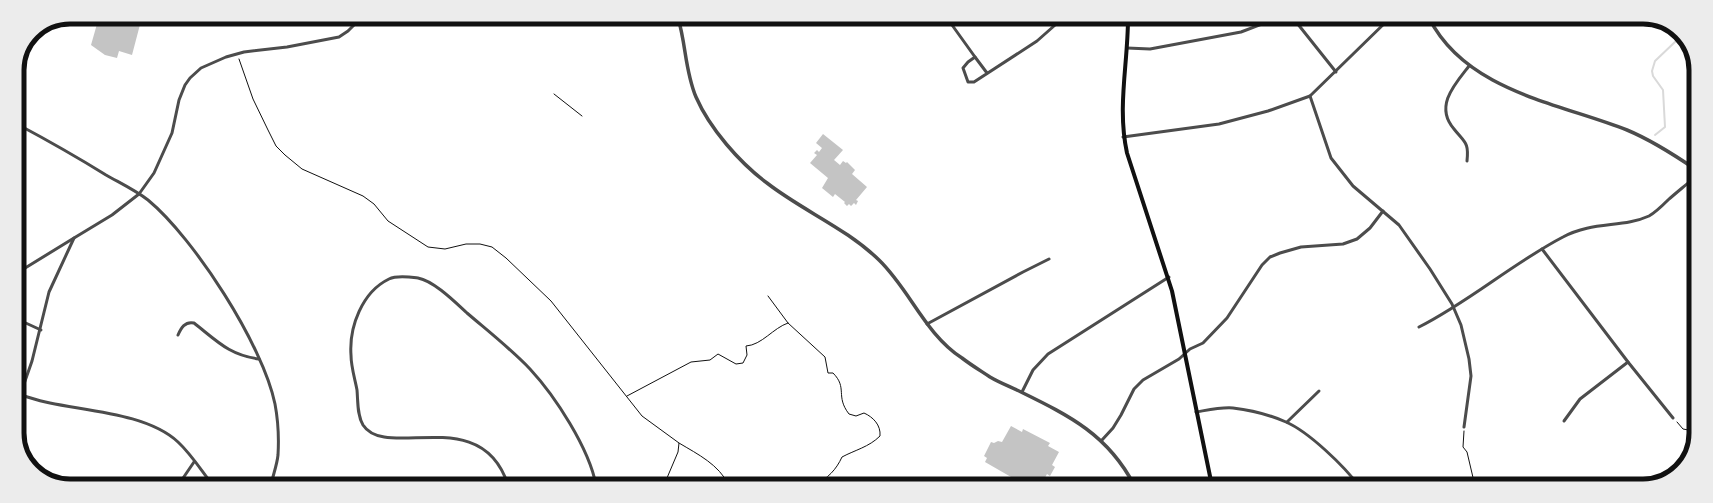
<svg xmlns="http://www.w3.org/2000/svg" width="1713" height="503" font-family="'Crimson Pro',serif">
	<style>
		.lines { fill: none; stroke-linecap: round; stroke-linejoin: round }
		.stream { stroke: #d9d9d9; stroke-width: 2 }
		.building { fill: #c4c4c4 }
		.path { stroke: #111; stroke-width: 1 }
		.minor { stroke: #4c4c4c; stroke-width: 3 }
		.tertiary { stroke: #4c4c4c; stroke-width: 3.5 }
		.secondary { stroke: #111; stroke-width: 4 }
		.rim { fill: none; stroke: #111; stroke-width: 5 }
	</style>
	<rect width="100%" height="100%" fill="#fff"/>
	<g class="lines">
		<polyline class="stream" points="1655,135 1665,127 1663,90 1653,76 1652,71 1655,61 1676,41 1673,32 1666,25"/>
	</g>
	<g class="building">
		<polygon points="99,17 142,17 132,55 119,51 117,58 105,55 91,45"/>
		<polygon points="823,134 843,150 834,160 840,165 843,161 846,163 847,162 855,170 852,174 867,187 856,200 858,201 856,205 854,203 851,206 849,204 847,206 844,203 845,202 835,194 833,197 822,188 828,178 810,163 817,155 814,153 817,150 819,152 822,148 816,143"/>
		<polygon points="1011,426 1022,432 1023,429 1050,443 1048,446 1059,452 1052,465 1055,467 1050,476 1047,474 1041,485 1034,485 1028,482 1025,485 985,462 987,458 984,456 991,442 994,443 998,441 1002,442"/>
		<polygon points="1095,479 1103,485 1082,485 1086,480 1092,484"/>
	</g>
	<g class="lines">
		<g class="path">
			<polyline points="239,59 253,99 268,130 276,146 285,155 302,169 363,196 374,204 388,221 428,247 445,249 466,244 480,244 492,247 506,258 551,301 642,416 679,443 678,452 664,485"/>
			<polyline points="554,94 582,116"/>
			<path d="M 768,296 L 788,323 L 825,357 L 828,373 L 833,373 C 848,388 835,396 849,414 L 856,416 L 864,413 C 873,417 881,425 880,436 C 869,447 855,450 842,457 C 836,470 828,478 815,485"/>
			<path d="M 627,396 L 691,362 L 710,360 L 718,354 L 736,364 L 743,363 L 747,355 L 746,346 C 762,345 773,328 788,323"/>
			<polyline points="1677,422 1683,429 1694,431"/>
			<polyline points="1464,431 1463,447 1467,452 1475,486"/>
			<path d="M 679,443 C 699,455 718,464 729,485"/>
		</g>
		<g class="minor">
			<polyline points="947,18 975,57"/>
			<polyline points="1052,18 1054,24"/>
			<polyline points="1293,18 1336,72"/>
			<polyline points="1127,48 1150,49 1241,32 1278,18"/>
			<polyline points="987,73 975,57 968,62 963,68 968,82 974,82 1037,41 1063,18"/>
			<polyline points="1310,96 1331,158 1353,186 1399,225 1430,269 1452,304 1461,325 1469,359 1471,376 1464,427"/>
			<path d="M 17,124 C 47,140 77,157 106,175 C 120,183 135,190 148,200 C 194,238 263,345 275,404 C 278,420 279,438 278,455 C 277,465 273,475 271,485"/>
			<polyline points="1123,137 1219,124 1268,111 1310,96 1390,18"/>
			<path d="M 1467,161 C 1469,142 1465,143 1454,129 C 1434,106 1455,84 1469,66"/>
			<polyline points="1542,249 1628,362 1673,418"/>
			<polyline points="17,273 74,238"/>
			<polyline points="17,319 41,330"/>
			<polyline points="927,324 1023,272 1049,259"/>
			<path d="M 1419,327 C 1469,302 1513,263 1563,237 C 1592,221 1623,228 1649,216 C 1656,212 1662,206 1668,200 C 1677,192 1686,185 1695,177"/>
			<path d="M 178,335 C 181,328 185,321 194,323 C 217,341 229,355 259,359"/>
			<polyline points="1022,392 1033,370 1048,354 1169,277"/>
			<path d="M 21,395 C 31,398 40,401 50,403 C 88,411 148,414 178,442 C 191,454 201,470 212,484"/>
			<polyline points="17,404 32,361 49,292 74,238 112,215 139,194 154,173 172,133 179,100 185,85 190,78 201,68 226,57 244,52 287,47 339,37 348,31 362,17"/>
			<path d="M 1196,412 C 1208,410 1221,407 1233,408 C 1250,410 1270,415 1286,422 C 1309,432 1344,466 1359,486"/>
			<polyline points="1564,421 1580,399 1628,362"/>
			<polyline points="1287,422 1319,391"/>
			<polyline points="1102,440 1113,428 1121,415 1134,389 1143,380 1179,359 1190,349 1203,343 1227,318 1262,265 1270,257 1280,253 1301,247 1343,244 1357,239 1370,228 1383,211"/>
			<polyline points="179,484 194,462"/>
			<path d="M 508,485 C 481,402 386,461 363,425 C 357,415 358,401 357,390 C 355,379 351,367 351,355 C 349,327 362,292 389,279 C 397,275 410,277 418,278 C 434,281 455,302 467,313 C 488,331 511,349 530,369 C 555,396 589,448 596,485"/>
		</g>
		<g class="tertiary">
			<path d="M 678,18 C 686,44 685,71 696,97 C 710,129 740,163 767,183 C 803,211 846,228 879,260 C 910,290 925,334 962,358 C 971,365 981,371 990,377 C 1000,383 1011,387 1021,392 C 1070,416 1108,435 1134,485"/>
			<path d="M 1429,18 C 1466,91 1558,103 1627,130 C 1651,140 1673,154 1695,169"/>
		</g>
		<path class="secondary" d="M 1128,18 C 1128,64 1117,107 1127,153 L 1172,291 L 1212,486"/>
	</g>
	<path d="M0 0H1713V503H0ZM70 24H1643A46 46 0 0 1 1689 70V433A46 46 0 0 1 1643 479H70A46 46 0 0 1 24 433V70A46 46 0 0 1 70 24Z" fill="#ececec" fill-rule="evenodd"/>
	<path class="rim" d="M70 24H1643A46 46 0 0 1 1689 70V433A46 46 0 0 1 1643 479H70A46 46 0 0 1 24 433V70A46 46 0 0 1 70 24Z"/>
</svg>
